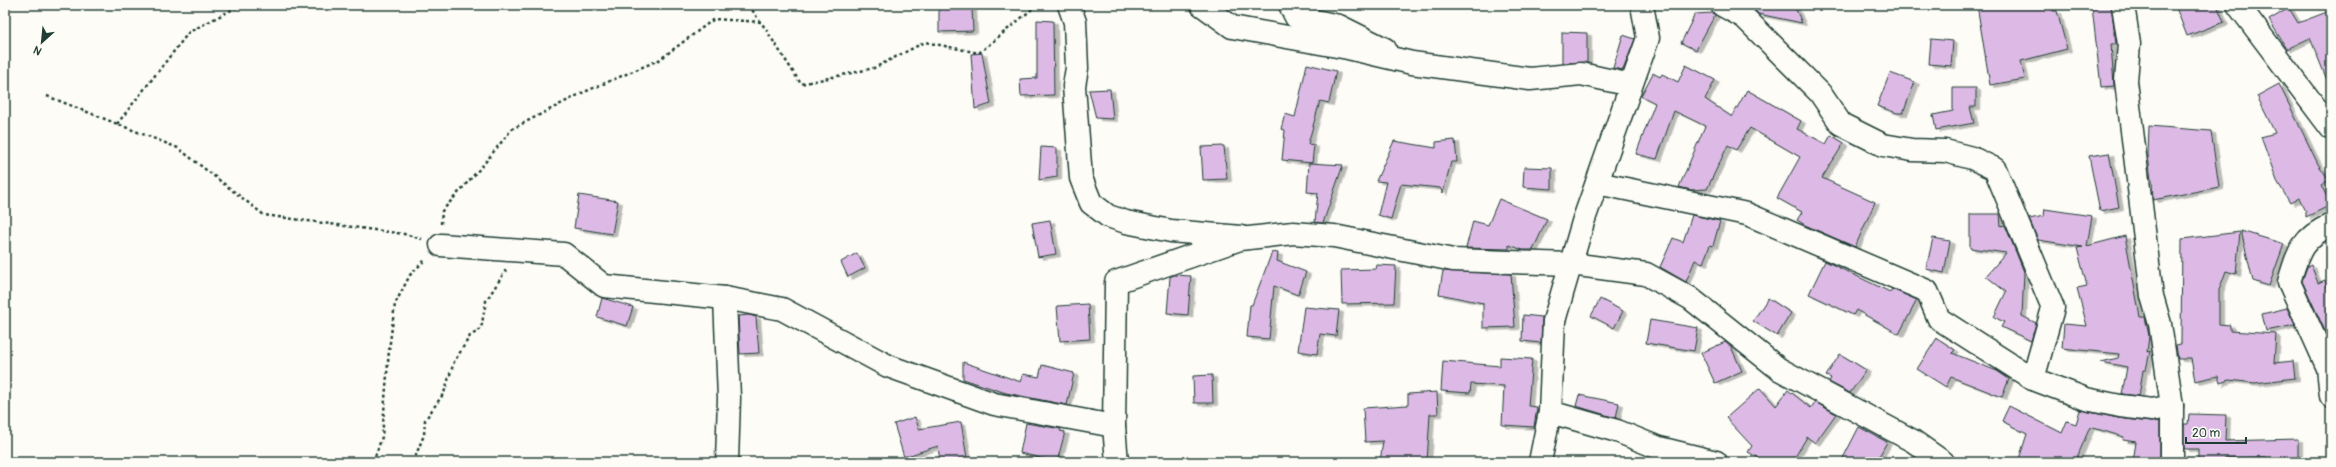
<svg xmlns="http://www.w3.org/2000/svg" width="2336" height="467" font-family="Pangolin,sans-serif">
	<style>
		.building { fill: #ddbae5; stroke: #1f3d34; filter: url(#shadow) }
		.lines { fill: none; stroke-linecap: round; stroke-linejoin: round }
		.street-casing { stroke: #1f3d34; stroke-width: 25 }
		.path { stroke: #1f3d34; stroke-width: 2.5; stroke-dasharray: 3 3; stroke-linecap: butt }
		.street { stroke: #fdfcf7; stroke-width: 22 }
	</style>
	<defs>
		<filter id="shadow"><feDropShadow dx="4.5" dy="2.5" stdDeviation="0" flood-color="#0004"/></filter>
	</defs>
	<rect width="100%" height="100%" fill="#fdfcf7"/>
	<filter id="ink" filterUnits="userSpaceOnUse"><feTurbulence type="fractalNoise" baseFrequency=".025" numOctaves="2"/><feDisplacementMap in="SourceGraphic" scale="8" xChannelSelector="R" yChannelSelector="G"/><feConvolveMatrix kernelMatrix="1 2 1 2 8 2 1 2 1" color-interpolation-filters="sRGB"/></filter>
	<g filter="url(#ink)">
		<g class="building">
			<polygon points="1751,5 1794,5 1802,23 1758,14"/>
			<polygon points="1977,5 2052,5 2053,11 2057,11 2067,49 2021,61 2025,79 1990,85"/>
			<polygon points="2111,5 2116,44 2111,44 2114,86 2101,87 2092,7"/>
			<polygon points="2175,5 2217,5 2224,22 2187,36"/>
			<polygon points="939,8 972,8 973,31 939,32"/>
			<polygon points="2289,8 2298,23 2327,12 2331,24 2331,90 2310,38 2287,49 2269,20"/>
			<polygon points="1713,13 1715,15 1696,50 1681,43 1695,14"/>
			<polygon points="1037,20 1053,21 1054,95 1021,96 1020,79 1037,78"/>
			<polygon points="1562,32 1587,33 1587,63 1562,63"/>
			<polygon points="1623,35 1635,39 1623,70 1613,68"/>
			<polygon points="1931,39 1953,41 1951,66 1929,64"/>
			<polygon points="982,53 991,104 975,109 971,54"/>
			<polygon points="1307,64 1336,71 1329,103 1320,101 1308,144 1314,145 1312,163 1282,160 1285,130 1281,129 1285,114 1295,117"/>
			<polygon points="1686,65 1715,80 1705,99 1732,117 1747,90 1801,121 1797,129 1826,144 1831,135 1844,143 1822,178 1875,202 1855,247 1805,225 1797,220 1802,212 1777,198 1800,157 1750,128 1736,150 1728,145 1707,189 1691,190 1679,187 1705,126 1674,111 1657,159 1636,154 1655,103 1641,96 1653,73 1660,77 1662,74 1678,82"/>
			<polygon points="1890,73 1915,82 1903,113 1897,113 1877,106"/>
			<polygon points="2279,84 2318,164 2329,180 2321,185 2331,205 2306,217 2306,211 2299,198 2290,203 2277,181 2261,137 2275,133 2257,96"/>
			<polygon points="1953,88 1976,88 1976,107 1970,107 1974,123 1936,130 1933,115 1953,111"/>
			<polygon points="1110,89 1113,119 1096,118 1089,90"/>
			<polygon points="2149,126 2211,131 2219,187 2153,200 2152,180 2151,180 2148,155"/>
			<polygon points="1455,140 1457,162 1451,162 1443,193 1440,188 1401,184 1391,219 1378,215 1386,182 1376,181 1394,141 1436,148 1436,142"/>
			<polygon points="1224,146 1227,179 1203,180 1201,147"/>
			<polygon points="1041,147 1057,148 1057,177 1039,180"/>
			<polygon points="2109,153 2119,207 2100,211 2089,156"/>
			<polygon points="1309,163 1343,165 1323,223 1315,222 1318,193 1307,192"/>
			<polygon points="1524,167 1552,168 1552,189 1523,187"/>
			<polygon points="579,195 618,201 612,234 574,228"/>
			<polygon points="1499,199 1547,219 1533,250 1523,250 1509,245 1509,249 1466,248 1473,221 1488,225"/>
			<polygon points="2045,209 2092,216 2087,246 2125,236 2140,317 2145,317 2149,336 2147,352 2150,351 2146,370 2143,370 2139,396 2122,394 2127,367 2101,362 2118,358 2119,354 2062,348 2064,324 2087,326 2077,288 2087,286 2077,248 2083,247 2038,240 2029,219 2044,216"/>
			<polygon points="1970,214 2000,214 2001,226 2005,225 2024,272 2022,316 2036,323 2031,341 2001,327 2004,322 1994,317 2006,292 1986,276 2006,253 1970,248"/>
			<polygon points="1692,215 1720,221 1713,246 1710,245 1703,263 1695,260 1686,282 1660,267 1673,238 1683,242"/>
			<polygon points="1050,220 1056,254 1038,257 1032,223"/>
			<polygon points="2241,231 2284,244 2269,286 2253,281"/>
			<polygon points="2240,232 2236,274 2226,271 2219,290 2219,324 2230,325 2230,331 2276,334 2274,363 2293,361 2295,378 2255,383 2229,380 2220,383 2218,376 2195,381 2191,359 2178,359 2176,345 2181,344 2182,239"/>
			<polygon points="1933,238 1950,241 1944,273 1926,269"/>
			<polygon points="1272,252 1278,253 1277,261 1306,272 1298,295 1274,286 1269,339 1247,337 1250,305 1252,305"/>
			<polygon points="857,253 865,268 848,277 841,262"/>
			<polygon points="1825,261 1890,292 1892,289 1917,300 1899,334 1856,310 1853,315 1809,294"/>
			<polygon points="1377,265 1396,266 1394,303 1342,304 1341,270 1376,269"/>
			<polygon points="2311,265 2318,283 2325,280 2331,298 2331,344 2302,281 2307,267"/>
			<polygon points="1443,271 1511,274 1515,327 1483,328 1483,303 1439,294"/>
			<polygon points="1174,275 1191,276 1188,315 1167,313 1170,277"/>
			<polygon points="602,298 633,307 627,326 597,317"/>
			<polygon points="1768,298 1791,313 1777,336 1753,321"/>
			<polygon points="1600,299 1623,311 1614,328 1591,316"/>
			<polygon points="1088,304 1090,339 1060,341 1057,306"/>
			<polygon points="1304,307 1339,310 1336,336 1320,334 1317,354 1298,351"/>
			<polygon points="2287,308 2295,325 2266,331 2262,314"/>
			<polygon points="749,315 756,317 759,353 740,354 738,316"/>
			<polygon points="1523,315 1542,317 1541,343 1522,341"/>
			<polygon points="1650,320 1698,328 1694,351 1646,343"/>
			<polygon points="1937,338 1955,350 1952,353 1997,371 2009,379 2002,397 1951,377 1946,387 1917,369"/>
			<polygon points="1725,342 1731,347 1742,371 1715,383 1701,353"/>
			<polygon points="1840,354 1866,370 1850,393 1829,382 1831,378 1826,376"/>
			<polygon points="1500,357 1532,359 1528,406 1537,407 1534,427 1502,425 1504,386 1471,384 1470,393 1441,391 1443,361 1500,366"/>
			<polygon points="963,362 1021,382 1023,374 1039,377 1042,365 1074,373 1067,405 1006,393 963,379"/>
			<polygon points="1212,375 1213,403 1194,403 1193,376"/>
			<polygon points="1760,388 1776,406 1788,390 1811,408 1815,402 1836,414 1815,443 1807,437 1792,462 1766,462 1748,452 1752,446 1726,418"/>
			<polygon points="1437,392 1438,414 1430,414 1427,462 1380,462 1383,441 1365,442 1363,408 1408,405 1408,394"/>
			<polygon points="1579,395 1619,403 1616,418 1576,406"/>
			<polygon points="2009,406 2062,433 2067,421 2076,424 2080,410 2118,418 2150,422 2160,421 2160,462 2133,462 2136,442 2123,440 2124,437 2090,427 2075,462 2018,462 2027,434 2002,421"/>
			<polygon points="2189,414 2226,415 2225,441 2298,439 2298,462 2266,462 2266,457 2225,458 2225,462 2198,462 2198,449 2184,449 2184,424 2188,424"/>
			<polygon points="915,417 919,429 961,422 967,458 940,462 938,446 904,457 894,424"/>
			<polygon points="1026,423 1061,429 1060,431 1065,432 1057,462 1020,453"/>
			<polygon points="1859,427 1887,442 1876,462 1841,462"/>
		</g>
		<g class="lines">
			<defs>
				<g id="street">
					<polyline points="1069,5 1075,22 1077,68 1074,86 1081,178 1091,203 1108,216 1126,222 1171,231 1241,237"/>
					<polyline points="1202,5 1232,27 1348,48 1412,63 1530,79 1581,74 1631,85"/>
					<polyline points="1290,5 1296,17 1339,26 1385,49"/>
					<polyline points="1722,5 1744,17 1820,93 1841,124 1883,145 1912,150 1945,151 1972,158 1995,169 2053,308 2033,379"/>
					<polyline points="2123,5 2129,44 2126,81 2152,296 2160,324 2172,406 2172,462"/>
					<polyline points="2238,5 2331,128"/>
					<polyline points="1597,183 1747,214 1927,291 1939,319 2033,379 2086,399 2120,406 2152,410 2172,406"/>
					<path d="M 2331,225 C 2301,238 2298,253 2289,282 L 2328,368 L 2331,396"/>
					<polyline points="441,245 564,254 604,286 725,298 782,309 888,366 994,404 1114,426"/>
					<polyline points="725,298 729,398 727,462"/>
					<polyline points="1550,412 1617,431 1659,448 1716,462"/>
					<polyline points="1117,462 1114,426 1116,282 1240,239 1293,233 1334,236 1453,260 1571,264 1646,274 1690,298 1779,369 1913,441 1943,462"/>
					<polyline points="1540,462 1550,412 1554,321 1583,222 1648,38 1642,5"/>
				</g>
			</defs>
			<use href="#street" class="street-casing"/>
			<g class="path">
				<polyline points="749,5 760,22"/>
				<polyline points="47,96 178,148 264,215 404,234 422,239"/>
				<polyline points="117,124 189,32 241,5"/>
				<polyline points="441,224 442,211 483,165 512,129 582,93 659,60 714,19 761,22 801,84 874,68 925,42 979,53 1037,5"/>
				<polyline points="373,462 382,437 389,350 395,304 410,275 426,259"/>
				<polyline points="413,462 424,435 425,420 444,393 454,362 470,336 481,329 486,301 506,270"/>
			</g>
			<use href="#street" class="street"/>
		</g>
	</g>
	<rect width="2336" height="467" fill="none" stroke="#fdfcf7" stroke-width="20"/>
	<rect x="10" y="10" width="2316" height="447" fill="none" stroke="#1f3d34" stroke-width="1.5" filter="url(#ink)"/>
	<g transform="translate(42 42) rotate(207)" stroke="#fdfcf7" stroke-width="3" paint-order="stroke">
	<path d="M0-3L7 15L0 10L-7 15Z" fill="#1f3d34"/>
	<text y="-6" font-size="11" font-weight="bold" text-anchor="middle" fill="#1f3d34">N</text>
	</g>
	<path d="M2186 437v6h60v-6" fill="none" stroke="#1f3d34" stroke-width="2"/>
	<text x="2192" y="437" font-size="12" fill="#1f3d34" stroke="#fdfcf7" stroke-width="3" paint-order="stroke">20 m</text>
</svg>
